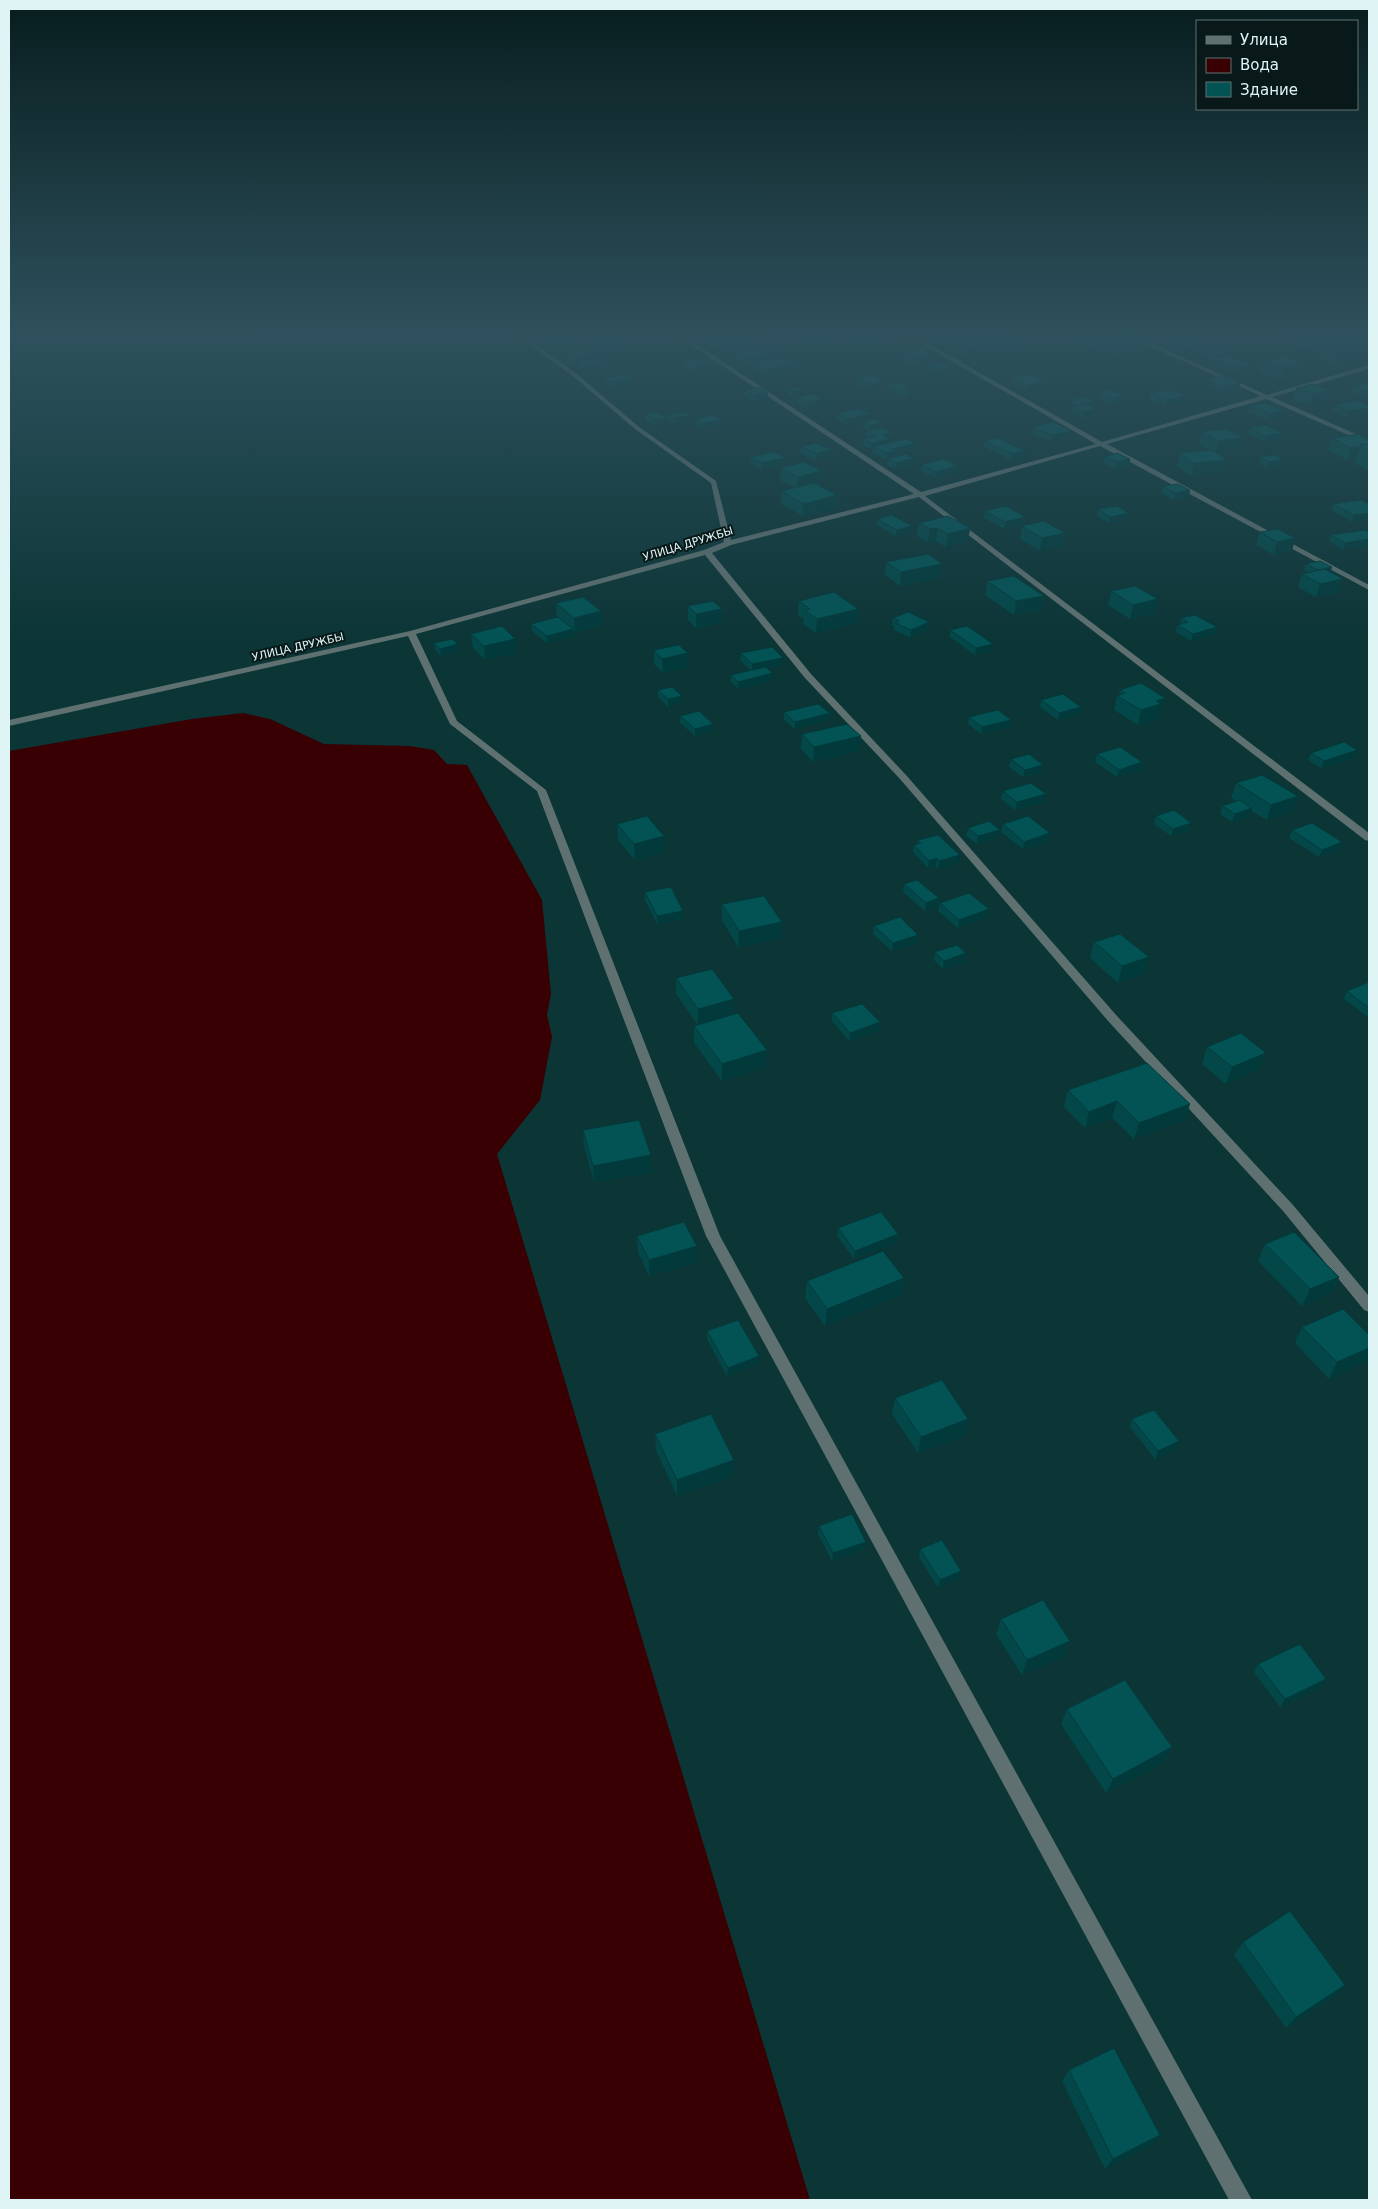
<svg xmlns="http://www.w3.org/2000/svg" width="1378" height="2209" font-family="'DejaVu Sans',sans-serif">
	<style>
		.water { fill: #380002 }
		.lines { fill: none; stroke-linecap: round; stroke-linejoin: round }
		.minor { fill: #5f7070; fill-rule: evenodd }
		.wall { fill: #034749; fill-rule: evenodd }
		.shaded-wall { fill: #023a3c }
		.building { fill: #035355; stroke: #023a3c }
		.labels { text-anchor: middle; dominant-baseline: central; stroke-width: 4; stroke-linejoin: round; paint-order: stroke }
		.far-street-label { font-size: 11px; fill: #dff4f4; stroke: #09191a }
	</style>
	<rect width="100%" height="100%" fill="#0c3536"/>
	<polygon class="water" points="243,713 270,719 324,744 410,746 434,750 447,764 467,765 542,900 551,994 547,1015 552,1037 540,1100 497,1154 810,2200 9,2200 9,751 192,719"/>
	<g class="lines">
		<g class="minor">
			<polygon points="511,331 517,331 578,375 639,427 716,481 731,540 914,494 670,331 676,331 921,492 1096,444 899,331 906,331 1102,442 1261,396 1116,331 1123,331 1267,395 1369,365 1369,369 1272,397 1369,440 1369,444 1266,399 1107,444 1369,585 1369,590 1100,446 925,496 1369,833 1369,841 1365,840 919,497 731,545 712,553 811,674 906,775 1117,1016 1293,1205 1369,1296 1369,1312 1364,1310 1283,1211 1109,1022 900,779 805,678 705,555 416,634 457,721 546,790 720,1236 1252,2200 1229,2200 706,1236 537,791 450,724 408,636 9,726 9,720 410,631 704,550 724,542 711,483 635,429 574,377"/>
			<polygon points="1342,331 1350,331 1369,339 1369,343"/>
		</g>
	</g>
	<g class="wall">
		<polygon points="527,331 549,331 533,335"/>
		<polygon points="721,331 738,335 750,350 760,351 760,347 779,350 779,356 769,357 768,357 767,361 796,369 766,376 753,369 753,364 747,365 735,358 735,354 729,355 714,347 714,336 721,335"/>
		<polygon points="826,331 877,331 881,333 881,339 860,342 848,337 848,334 836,336"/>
		<polygon points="1017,331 1042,331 1042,333 1029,336"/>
		<path d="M 1050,331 L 1103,331 L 1106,332 L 1106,334 L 1112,336 L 1113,333 L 1135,335 L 1135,339 L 1141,347 L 1131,349 L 1133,350 L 1132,355 L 1118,358 L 1110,355 L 1111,351 L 1099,353 L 1084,347 L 1085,341 L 1083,341 L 1068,335 L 1069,333 L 1057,335 L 1050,333 ZM 1118,342 L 1122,343 L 1121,346 L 1124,347 L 1117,349 Z"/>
		<polygon points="1288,331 1350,331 1351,332 1350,337 1339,340 1338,344 1353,345 1354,342 1369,341 1369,349 1364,351 1362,350 1360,359 1337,365 1319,359 1321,351 1317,352 1294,345 1296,334"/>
		<polygon points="930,332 950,336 949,341 944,342 929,337"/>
		<polygon points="547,334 566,336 566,341 554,343 547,339"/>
		<polygon points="805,334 821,336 820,341 813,343 805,340"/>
		<polygon points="957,339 983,339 996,343 995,348 984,350 984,352 965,356 953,353 954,348 955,346 956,345"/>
		<polygon points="604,340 621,347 612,349 613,349 613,355 598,357 593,355 593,349 606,347 604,346"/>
		<polygon points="1003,344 1022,346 1022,351 1011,354 1002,350"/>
		<polygon points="1175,345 1198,350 1182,354 1174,351"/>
		<polygon points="1202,350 1229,352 1228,356 1251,364 1249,369 1236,372 1217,367 1217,366 1213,364 1214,360 1201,356"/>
		<polygon points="933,352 932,357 929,358 929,362 916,365 902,359 902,353"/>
		<polygon points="567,354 591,359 610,359 610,365 585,369 580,367 580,363 576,364 568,359"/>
		<polygon points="1298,360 1297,362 1299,375 1282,379 1259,373 1262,362"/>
		<polygon points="685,362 714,368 694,372 685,367"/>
		<polygon points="928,364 948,367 948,372 937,374 928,370"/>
		<polygon points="856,377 884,387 869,390 856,383"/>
		<polygon points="606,378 635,383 613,388 606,384"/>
		<polygon points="1011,378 1047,381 1046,386 1028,391 1010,383"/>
		<polygon points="1206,380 1240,383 1239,389 1222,392 1205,385"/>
		<polygon points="1369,383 1369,397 1366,398 1351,392 1353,387"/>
		<polygon points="886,384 912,392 911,398 906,399 886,389"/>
		<polygon points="1313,384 1326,401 1309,405 1293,400 1296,388"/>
		<polygon points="788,389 803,390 803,395 792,397 787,395"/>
		<polygon points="744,390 768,392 768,398 753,401 744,396"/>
		<polygon points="1099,392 1124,395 1123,401 1113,403 1098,398"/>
		<polygon points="1151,393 1185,402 1165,406 1150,399"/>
		<polygon points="1079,396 1093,406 1091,407 1096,415 1083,418 1072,413 1073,407 1080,406 1073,403 1074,397"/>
		<polygon points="797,397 822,404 806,408 797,403"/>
		<polygon points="1334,405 1369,406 1347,417 1333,411"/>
		<polygon points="1250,406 1283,416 1268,420 1248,412"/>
		<polygon points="860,409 847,425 837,419 837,413"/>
		<polygon points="645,414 667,424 655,426 645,420"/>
		<polygon points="668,415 692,415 692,421 674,424 668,421"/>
		<polygon points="696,419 721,426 703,429 696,425"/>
		<polygon points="863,422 882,423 882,428 893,433 893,439 890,440 890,443 915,449 896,454 896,456 915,464 896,469 887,465 887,459 886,459 872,453 873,449 871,449 863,445 863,439 867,438 866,437 866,431 868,431 863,428"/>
		<polygon points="1369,425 1369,432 1367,431"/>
		<polygon points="1033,427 1072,431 1070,437 1051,441 1032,433"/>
		<polygon points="1249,428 1283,433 1281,439 1265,442 1247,434"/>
		<polygon points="1202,432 1243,438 1240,450 1216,453 1227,460 1224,472 1191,476 1177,466 1180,453 1210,450 1199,444"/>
		<polygon points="1332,438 1369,440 1369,471 1355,463 1356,459 1348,460 1328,450"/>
		<polygon points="984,441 1025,457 1011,460 984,447"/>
		<polygon points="801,447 831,456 816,461 800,453"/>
		<polygon points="751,457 785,458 784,465 762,470 751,463"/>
		<polygon points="1104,457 1130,459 1129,466 1116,469 1103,463"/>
		<polygon points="1260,457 1281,466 1267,468 1259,463"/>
		<polygon points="921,465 958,466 957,472 935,478 921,471"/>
		<polygon points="781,468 821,483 817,484 837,495 836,508 803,516 781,504 782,491 794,488 780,480"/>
		<polygon points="1163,486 1190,490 1189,497 1174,500 1161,493"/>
		<polygon points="1361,500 1352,522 1332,510 1333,504"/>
		<polygon points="1098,509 1128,520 1108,523 1097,516"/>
		<polygon points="985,511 1025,517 1024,524 1004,529 984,518"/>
		<polygon points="877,519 911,532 896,536 877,525"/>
		<polygon points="919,523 970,528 968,541 946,547 936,541 928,542 917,536"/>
		<polygon points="1022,526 1062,546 1040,551 1020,539"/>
		<polygon points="1364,530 1343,550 1329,541 1331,535"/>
		<polygon points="1260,532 1295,538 1292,551 1274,555 1256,545"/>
		<polygon points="886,562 942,564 940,578 900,586 885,575"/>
		<polygon points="1306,564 1331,572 1339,592 1316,597 1298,587 1302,574 1308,572 1304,570"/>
		<polygon points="987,581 1044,596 1041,610 1014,615 985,595"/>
		<polygon points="1111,591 1155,613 1130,619 1108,605"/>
		<polygon points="799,601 858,609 857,623 816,633 803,624 804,619 798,615"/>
		<polygon points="556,603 602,625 575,632 573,630 574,636 547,643 532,631 531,624 557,617"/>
		<polygon points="688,606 721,623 696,628 688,620"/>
		<polygon points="893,618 929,622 929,629 910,637 894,630 894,626 892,625"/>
		<polygon points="1181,618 1216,634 1191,641 1176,632 1177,625 1180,624"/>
		<polygon points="950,630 992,651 975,655 950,637"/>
		<polygon points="471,634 515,639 516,653 485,660 473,648"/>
		<polygon points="434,643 458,651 441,656 435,650"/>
		<polygon points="654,650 688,668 663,673 654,664"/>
		<polygon points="741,653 783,665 767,668 773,673 773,681 738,689 731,682 731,675 751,670 740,661"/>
		<polygon points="658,690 682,703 668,707 658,697"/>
		<polygon points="1120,690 1165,698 1161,712 1159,713 1158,719 1138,725 1114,710 1117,696 1119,695"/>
		<polygon points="1041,700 1081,707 1080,714 1058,720 1040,707"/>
		<polygon points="784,712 830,713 829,720 795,729 784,720"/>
		<polygon points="680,716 713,731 695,736 680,723"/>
		<polygon points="969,717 1011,720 1010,727 981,734 968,724"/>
		<polygon points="802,734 861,736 859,751 813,762 801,749"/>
		<polygon points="1311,753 1355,758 1321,768 1308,760"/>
		<polygon points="1097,754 1142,762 1141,770 1117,777 1095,762"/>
		<polygon points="1011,759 1043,765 1042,772 1023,777 1009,767"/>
		<polygon points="1236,783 1293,811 1267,820 1251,811 1250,816 1232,822 1220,814 1222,806 1236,801 1231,798"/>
		<polygon points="1003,791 1044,802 1015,810 1001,799"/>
		<polygon points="1156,816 1189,830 1171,836 1154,824"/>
		<polygon points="617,824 664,836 664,852 635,860 618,840"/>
		<polygon points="1003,824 1048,841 1023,849 1001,832"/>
		<polygon points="968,828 998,837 977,844 966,836"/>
		<polygon points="1292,830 1339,850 1319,857 1289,838"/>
		<polygon points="918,840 959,863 938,869 936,866 928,868 913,852 914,845 917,844"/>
		<polygon points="904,884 938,906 925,911 903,892"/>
		<polygon points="645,892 683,911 683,919 657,924 645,900"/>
		<polygon points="940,903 989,909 987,917 958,928 938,911"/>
		<polygon points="722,904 782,922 781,938 738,947 722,920"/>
		<polygon points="874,926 917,943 892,951 873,934"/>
		<polygon points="1094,942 1149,957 1145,973 1118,983 1090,958"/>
		<polygon points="935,952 965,962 943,969 934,960"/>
		<polygon points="676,978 733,1015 766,1067 722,1081 694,1043 694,1026 698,1025 676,994"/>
		<polygon points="1369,982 1369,1017 1368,1017 1344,999 1347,991"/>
		<polygon points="832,1013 880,1022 879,1031 849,1041 832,1021"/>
		<polygon points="1207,1047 1260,1069 1226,1084 1202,1064"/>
		<polygon points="1147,1063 1185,1120 1134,1139 1112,1118 1085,1128 1064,1107 1068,1090"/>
		<polygon points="583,1130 651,1155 652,1172 594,1182 584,1146"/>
		<polygon points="838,1228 898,1234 897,1243 854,1259 837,1236"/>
		<polygon points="637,1236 697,1262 649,1276 638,1252"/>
		<polygon points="1265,1244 1339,1277 1332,1293 1302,1306 1258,1261"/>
		<polygon points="904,1278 902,1294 825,1326 805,1298 807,1281"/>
		<polygon points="1302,1327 1369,1335 1369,1360 1329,1379 1295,1343"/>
		<polygon points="707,1331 758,1364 727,1376 707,1339"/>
		<polygon points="895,1398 968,1419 965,1436 918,1453 892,1414"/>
		<polygon points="1132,1419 1176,1449 1155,1459 1130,1427"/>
		<polygon points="655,1434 733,1476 677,1496 656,1450"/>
		<polygon points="819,1526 865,1549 832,1561 818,1534"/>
		<polygon points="920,1549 961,1571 959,1579 938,1588 919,1557"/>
		<polygon points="1001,1619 1064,1656 1022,1675 996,1634"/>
		<polygon points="1258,1664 1326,1679 1321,1687 1280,1707 1254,1672"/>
		<polygon points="1067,1709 1172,1747 1165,1762 1106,1793 1061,1724"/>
		<polygon points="1243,1942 1334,1996 1286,2028 1234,1955"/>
		<polygon points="1069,2070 1160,2135 1151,2145 1105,2169 1062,2081"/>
	</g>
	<g class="shaded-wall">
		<polygon points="533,331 549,331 533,335"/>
		<polygon points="836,331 857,331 848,331 848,334 836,336"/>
		<polygon points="1030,331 1042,331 1042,333 1029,336"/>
		<polygon points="1058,331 1069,331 1069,333 1057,335"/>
		<polygon points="1106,332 1105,338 1086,336 1085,341 1083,341 1084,336"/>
		<polygon points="1351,332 1350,337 1339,340 1337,348 1322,348 1321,351 1317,352 1320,341 1334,336"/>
		<polygon points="881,333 881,339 860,342 861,337"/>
		<polygon points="1135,335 1134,341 1122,341 1122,343 1123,337"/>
		<polygon points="566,336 566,341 554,343 554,338"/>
		<polygon points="821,336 820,341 813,343 813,338"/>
		<polygon points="950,336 949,341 944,342 945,337"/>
		<polygon points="983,337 983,342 975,341 975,344 962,346 962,341"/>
		<polygon points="1119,339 1117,350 1111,350 1111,351 1099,353 1101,342"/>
		<polygon points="750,341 750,352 735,353 735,354 729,355 729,344"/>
		<polygon points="620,342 621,347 610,349 610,344"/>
		<polygon points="1142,342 1141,347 1130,349 1131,344"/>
		<polygon points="996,343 995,348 985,351 985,345"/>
		<polygon points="1200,344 1198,350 1182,354 1183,348"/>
		<polygon points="1369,344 1369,349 1364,351 1366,345"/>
		<polygon points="1022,346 1022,351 1011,354 1012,348"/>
		<polygon points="984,347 984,352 965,356 966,350"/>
		<polygon points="1363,348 1360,359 1337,365 1340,354"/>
		<polygon points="613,349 613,355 598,357 598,352"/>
		<polygon points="779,350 779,356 769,357 769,352"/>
		<polygon points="1133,350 1132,355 1118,358 1119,353"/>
		<polygon points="933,352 932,357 929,358 929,362 916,365 917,359 922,354"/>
		<polygon points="1229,352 1228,357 1215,359 1216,355"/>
		<polygon points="591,355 591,361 580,361 580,363 576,364 576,358"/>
		<polygon points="768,355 767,361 747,365 747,359"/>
		<polygon points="610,359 610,365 585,369 585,364"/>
		<polygon points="1298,360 1296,365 1302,364 1299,375 1282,379 1284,368 1294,361"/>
		<polygon points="715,362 714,368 694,372 694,366"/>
		<polygon points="797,363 796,369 766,376 766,370"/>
		<polygon points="1251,364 1249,369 1236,372 1237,367"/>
		<polygon points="948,367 948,372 937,374 938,369"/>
		<polygon points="634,378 635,383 613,388 613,382"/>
		<polygon points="884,381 884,387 869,390 870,384"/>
		<polygon points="1047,381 1046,386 1028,391 1029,385"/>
		<polygon points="1240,383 1239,389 1222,392 1223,386"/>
		<polygon points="803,390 803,395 792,397 792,392"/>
		<polygon points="1329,390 1326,401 1309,405 1312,394"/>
		<polygon points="1369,391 1369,397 1366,398 1368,392"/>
		<polygon points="768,392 768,398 753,401 754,395"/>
		<polygon points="912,392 911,398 906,399 907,394"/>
		<polygon points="1124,395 1123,401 1113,403 1114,398"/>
		<polygon points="1186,396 1185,402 1165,406 1166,400"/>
		<polygon points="823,399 822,404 806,408 807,402"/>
		<polygon points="1094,400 1093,406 1086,408 1087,402"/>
		<polygon points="1369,408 1369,414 1347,417 1348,411"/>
		<polygon points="1097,409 1096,415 1083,418 1084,412"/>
		<polygon points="1284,410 1283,416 1268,420 1269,414"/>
		<polygon points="870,414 870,420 847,425 847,419"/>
		<polygon points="692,415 692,421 674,424 674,418"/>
		<polygon points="667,418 667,424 655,426 655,420"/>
		<polygon points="721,420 721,426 703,429 703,423"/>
		<polygon points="882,423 881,429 870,431 870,425"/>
		<polygon points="1072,431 1070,437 1051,441 1052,435"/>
		<polygon points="893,433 893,439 890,440 889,445 873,447 873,449 871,449 872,443 883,435"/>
		<polygon points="1283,433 1281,439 1265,442 1266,436"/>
		<polygon points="1243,438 1240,450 1215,453 1218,441"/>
		<polygon points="916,443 915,449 896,454 896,457 886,459 886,453 893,449"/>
		<polygon points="1360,447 1356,459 1348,460 1351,448"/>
		<polygon points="832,450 831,456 816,461 816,454"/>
		<polygon points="1025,451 1025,457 1011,460 1012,454"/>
		<polygon points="785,458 784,465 762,470 762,463"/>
		<polygon points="915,458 915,464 896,469 896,463"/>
		<polygon points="1130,459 1129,466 1116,469 1117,462"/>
		<polygon points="1227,460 1224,472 1191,476 1194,463"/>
		<polygon points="1283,460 1281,466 1267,468 1268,462"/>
		<polygon points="958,466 957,472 935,478 936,472"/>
		<polygon points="822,471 821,483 797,489 798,477"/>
		<polygon points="1190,490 1189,497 1174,500 1175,493"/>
		<polygon points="837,495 836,508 803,516 804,504"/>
		<polygon points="1129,513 1128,520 1108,523 1110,517"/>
		<polygon points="1369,513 1369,519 1352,522 1354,515"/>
		<polygon points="1025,517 1024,524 1004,529 1005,522"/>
		<polygon points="912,526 911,532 896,536 897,530"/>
		<polygon points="937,528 936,541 928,542 930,529"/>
		<polygon points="970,528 968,541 946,547 948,534"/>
		<polygon points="1065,533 1062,546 1040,551 1042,538"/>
		<polygon points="1295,538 1292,551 1274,555 1277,542"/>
		<polygon points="1369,539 1369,546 1343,550 1345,543"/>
		<polygon points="942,564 940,578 900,586 901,572"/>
		<polygon points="1332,567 1330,574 1318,570"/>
		<polygon points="1343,579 1339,592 1316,597 1320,584"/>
		<polygon points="1044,596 1041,610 1014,615 1016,601"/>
		<polygon points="1158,599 1155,613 1130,619 1133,605"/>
		<polygon points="722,609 721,623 696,628 696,614"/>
		<polygon points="858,609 857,623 816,633 817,619"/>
		<polygon points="601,611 602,625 575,632 574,618"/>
		<polygon points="929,622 929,629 910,637 911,630"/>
		<polygon points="1217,627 1216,634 1191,641 1193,634"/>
		<polygon points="573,629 574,636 547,643 547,636"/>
		<polygon points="515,639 516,653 485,660 484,646"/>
		<polygon points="458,644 458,651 441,656 440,649"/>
		<polygon points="993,644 992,651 975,655 976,648"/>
		<polygon points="688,653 688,668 663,673 662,659"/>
		<polygon points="783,658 783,665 752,671 752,664"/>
		<polygon points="773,673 773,681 738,689 738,682"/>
		<polygon points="682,696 682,703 668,707 668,699"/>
		<polygon points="1165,698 1161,712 1159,713 1158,719 1138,725 1141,710 1156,701"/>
		<polygon points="1081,707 1080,714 1058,720 1059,713"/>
		<polygon points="830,713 829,720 795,729 795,722"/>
		<polygon points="1011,720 1010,727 981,734 982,727"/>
		<polygon points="713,724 713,731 695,736 695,729"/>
		<polygon points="861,736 859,751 813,762 814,747"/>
		<polygon points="1357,750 1355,758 1321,768 1324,761"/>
		<polygon points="1142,762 1141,770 1117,777 1119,770"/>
		<polygon points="1043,765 1042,772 1023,777 1025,770"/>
		<polygon points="1046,794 1044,802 1015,810 1017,802"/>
		<polygon points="1298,796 1293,811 1267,820 1271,805"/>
		<polygon points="1252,808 1250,816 1232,822 1235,814"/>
		<polygon points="1191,823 1189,830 1171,836 1173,829"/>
		<polygon points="1000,830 998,837 977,844 978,836"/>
		<polygon points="1050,833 1048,841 1023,849 1024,842"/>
		<polygon points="664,836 664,852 635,860 634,844"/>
		<polygon points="1342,842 1339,850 1319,857 1322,850"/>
		<polygon points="960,855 959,863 938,869 939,861"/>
		<polygon points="937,858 936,866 928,868 929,861"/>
		<polygon points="939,898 938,906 925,911 926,903"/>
		<polygon points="989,909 987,917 958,928 959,920"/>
		<polygon points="683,911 683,919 657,924 657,916"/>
		<polygon points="782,922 781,938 738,947 739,931"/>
		<polygon points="918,935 917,943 892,951 893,943"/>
		<polygon points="966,953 965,962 943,969 944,961"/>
		<polygon points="1149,957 1145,973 1118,983 1122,966"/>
		<polygon points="734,999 733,1016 698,1026 698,1009"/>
		<polygon points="880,1022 879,1031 849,1041 850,1033"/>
		<polygon points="767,1050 766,1067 722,1081 722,1064"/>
		<polygon points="1266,1053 1260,1069 1226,1084 1232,1067"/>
		<polygon points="1117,1101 1112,1118 1085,1128 1089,1112"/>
		<polygon points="1190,1104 1185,1120 1134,1139 1139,1123"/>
		<polygon points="651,1155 652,1172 594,1182 593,1166"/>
		<polygon points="898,1234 897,1243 854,1259 855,1251"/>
		<polygon points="697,1246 697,1262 649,1276 649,1260"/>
		<polygon points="1339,1277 1332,1293 1302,1306 1310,1289"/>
		<polygon points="904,1278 902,1294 825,1326 827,1309"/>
		<polygon points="1369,1348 1369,1360 1329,1379 1337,1362"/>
		<polygon points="759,1356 758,1364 727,1376 728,1368"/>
		<polygon points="968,1419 965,1436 918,1453 921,1437"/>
		<polygon points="1179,1441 1176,1449 1155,1459 1158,1451"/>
		<polygon points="734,1460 733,1476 677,1496 677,1480"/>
		<polygon points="866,1542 865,1549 832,1561 833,1553"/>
		<polygon points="961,1571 959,1579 938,1588 940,1580"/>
		<polygon points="1070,1641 1064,1656 1022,1675 1027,1660"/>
		<polygon points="1326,1679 1321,1687 1280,1707 1285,1699"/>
		<polygon points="1172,1747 1165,1762 1106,1793 1113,1779"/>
		<polygon points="1345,1985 1334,1996 1286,2028 1296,2017"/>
		<polygon points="1160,2135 1151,2145 1105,2169 1113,2159"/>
	</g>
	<g class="building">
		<polygon points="721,331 736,331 738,333 727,334"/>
		<polygon points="848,331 877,331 881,333 861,337"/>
		<polygon points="943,331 950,336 945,337 930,332"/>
		<polygon points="1073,331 1103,331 1106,332 1084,336"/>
		<polygon points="1126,331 1135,335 1123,337 1113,333"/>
		<polygon points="1308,331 1322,331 1340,337 1320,341 1297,334"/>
		<polygon points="1322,331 1350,331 1351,332 1335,336"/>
		<polygon points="559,332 566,336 554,338 547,334"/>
		<polygon points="735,333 750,341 729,344 714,336"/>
		<polygon points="813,333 821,336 813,338 805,334"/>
		<polygon points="1104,333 1119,339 1101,342 1086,336"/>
		<polygon points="978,335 983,337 962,341 957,339"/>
		<polygon points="614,339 620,342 610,344 604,340"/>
		<polygon points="985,339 996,343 985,345 975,341"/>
		<polygon points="1134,339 1142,342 1131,344 1122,341"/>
		<polygon points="1364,339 1369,341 1369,344 1366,345 1354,342"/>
		<polygon points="963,342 973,342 984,347 966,350 954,348 958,347 955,346 959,345 957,344"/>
		<polygon points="1013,342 1022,346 1012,348 1003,344"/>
		<polygon points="1192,342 1200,344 1183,348 1175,345"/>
		<polygon points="1344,343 1363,348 1340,354 1322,348"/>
		<polygon points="608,346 613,349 598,352 593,349"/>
		<polygon points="769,346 779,350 769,352 760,347"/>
		<polygon points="1125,347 1133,350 1119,353 1111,350"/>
		<polygon points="1216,347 1229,352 1216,355 1202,350"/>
		<polygon points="925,348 933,352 922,354 929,357 917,359 902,353"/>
		<polygon points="755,349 768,355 747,359 735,353"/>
		<polygon points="583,351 591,355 576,358 567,354"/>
		<polygon points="1227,356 1251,364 1237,367 1218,361 1220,361 1214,358"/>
		<polygon points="1286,356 1298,360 1294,361 1302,364 1284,368 1262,362"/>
		<polygon points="606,357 610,359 585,364 580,361"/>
		<polygon points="784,357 797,363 766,370 753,363"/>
		<polygon points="705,358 715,362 694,366 685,362"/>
		<polygon points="939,362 948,367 938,369 928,364"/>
		<polygon points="627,374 634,378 613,382 606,378"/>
		<polygon points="1029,374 1047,381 1029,385 1011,378"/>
		<polygon points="871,375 884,381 870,384 856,377"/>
		<polygon points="1223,376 1240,383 1223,386 1206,380"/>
		<polygon points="897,382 909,387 903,388 912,392 907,394 886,384"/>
		<polygon points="1368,383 1369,383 1369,391 1368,392 1353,387"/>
		<polygon points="1313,384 1329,390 1312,394 1296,388"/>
		<polygon points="758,387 768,392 754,395 744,390"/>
		<polygon points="798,387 803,390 792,392 788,389"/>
		<polygon points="1109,389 1124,395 1114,398 1099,392"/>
		<polygon points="1171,390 1186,396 1166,400 1151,393"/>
		<polygon points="813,394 823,399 807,402 797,397"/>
		<polygon points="1079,396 1094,400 1087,402 1074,397"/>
		<polygon points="1358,401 1369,406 1369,408 1348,411 1334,405"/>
		<polygon points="1265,403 1284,410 1269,414 1250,406"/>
		<polygon points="1086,405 1097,409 1084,412 1073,407"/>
		<polygon points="860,409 870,414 847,419 837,413"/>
		<polygon points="657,412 667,418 655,420 645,414"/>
		<polygon points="686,412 692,415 674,418 668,415"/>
		<polygon points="713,415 721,420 703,423 696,419"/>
		<polygon points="875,419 882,423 870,425 863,422"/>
		<polygon points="1053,422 1072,431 1052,435 1033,427"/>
		<polygon points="1265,425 1283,433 1266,436 1249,428"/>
		<polygon points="882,428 893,433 883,435 890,439 872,443 863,439 876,436 866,431"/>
		<polygon points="1227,429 1243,438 1218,441 1202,432"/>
		<polygon points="1358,434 1369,440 1369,444 1360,445 1360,447 1351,448 1332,438"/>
		<polygon points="998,438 1025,451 1012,454 984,441"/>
		<polygon points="906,439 916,443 893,449 896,451 886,453 873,447"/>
		<polygon points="816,443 832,450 816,454 801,447"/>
		<polygon points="1369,444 1369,450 1360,445"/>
		<polygon points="1212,450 1227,460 1194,463 1180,453"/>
		<polygon points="774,452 785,458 762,463 751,457"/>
		<polygon points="1117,453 1130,459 1117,462 1104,457"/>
		<polygon points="906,454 915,458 896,463 887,459"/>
		<polygon points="1275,455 1283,460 1268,462 1260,457"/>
		<polygon points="943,459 958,466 936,472 921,465"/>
		<polygon points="804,462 822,471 798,477 781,468"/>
		<polygon points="814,483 837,495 804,504 782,491"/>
		<polygon points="1178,484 1190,490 1175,493 1163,486"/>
		<polygon points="1361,500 1369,504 1369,513 1354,515 1333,504"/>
		<polygon points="1006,506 1025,517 1005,522 985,511"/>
		<polygon points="1117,506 1129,513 1110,517 1098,509"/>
		<polygon points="892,515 912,526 897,530 877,519"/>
		<polygon points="948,516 970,528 948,534 937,528 930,529 919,523"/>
		<polygon points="1044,521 1065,533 1042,538 1022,526"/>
		<polygon points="1278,529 1295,538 1277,542 1260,532"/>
		<polygon points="1364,530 1369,532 1369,539 1345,543 1331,535"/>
		<polygon points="928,554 942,564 901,572 886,562"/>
		<polygon points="1320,561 1332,567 1318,570 1306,564"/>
		<polygon points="1325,569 1343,579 1320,584 1302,574"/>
		<polygon points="1014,576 1044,596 1016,601 987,581"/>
		<polygon points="1135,586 1158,599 1133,605 1111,591"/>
		<polygon points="834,592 858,609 817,619 804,610 810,609 799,601"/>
		<polygon points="583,597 601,611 574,618 556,603"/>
		<polygon points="713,601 722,609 696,614 688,606"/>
		<polygon points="908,612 929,622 911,630 895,623 899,621 893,618"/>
		<polygon points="1195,615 1217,627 1193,634 1177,625 1188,622 1181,618"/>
		<polygon points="558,617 573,629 547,636 531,624"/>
		<polygon points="502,626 515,639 484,646 471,634"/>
		<polygon points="967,626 993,644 976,648 950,630"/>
		<polygon points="452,639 458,644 440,649 434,643"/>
		<polygon points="679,645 688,653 662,659 654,650"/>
		<polygon points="772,647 783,658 752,664 741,653"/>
		<polygon points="765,667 773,673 738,682 731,675"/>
		<polygon points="1141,683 1165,698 1156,701 1161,704 1141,710 1117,696 1125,693 1120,690"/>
		<polygon points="672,687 682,696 668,699 658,690"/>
		<polygon points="1063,694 1081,707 1059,713 1041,700"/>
		<polygon points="818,704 830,713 795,722 784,712"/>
		<polygon points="998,710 1011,720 982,727 969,717"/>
		<polygon points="699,711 713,724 695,729 680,716"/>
		<polygon points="847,724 861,736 814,747 802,734"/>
		<polygon points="1344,742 1357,750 1324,761 1311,753"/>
		<polygon points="1120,747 1142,762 1119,770 1097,754"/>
		<polygon points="1029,754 1043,765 1025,770 1011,759"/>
		<polygon points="1262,775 1298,796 1271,805 1236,783"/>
		<polygon points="1031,783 1046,794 1017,802 1003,791"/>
		<polygon points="1239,800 1252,808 1235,814 1222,806"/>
		<polygon points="1174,810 1191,823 1173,829 1156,816"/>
		<polygon points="647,816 664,836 634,844 617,824"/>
		<polygon points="1028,816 1050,833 1024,842 1003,824"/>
		<polygon points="989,821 1000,830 978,836 968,828"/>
		<polygon points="1312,823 1342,842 1322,850 1292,830"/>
		<polygon points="938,835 960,855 939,861 937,858 929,861 914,845 921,843 918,840"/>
		<polygon points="917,880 939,898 926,903 904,884"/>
		<polygon points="671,887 683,911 657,916 645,892"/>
		<polygon points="969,893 989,909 959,920 940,903"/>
		<polygon points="764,896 782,922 739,931 722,904"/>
		<polygon points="900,917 918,935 893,943 874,926"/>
		<polygon points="1120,934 1149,957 1122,966 1094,942"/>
		<polygon points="957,945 966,953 944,961 935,952"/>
		<polygon points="712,969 734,999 698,1009 676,978"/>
		<polygon points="1369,982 1369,1008 1347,991"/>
		<polygon points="862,1004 880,1022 850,1033 832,1013"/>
		<polygon points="738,1013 767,1050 722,1064 694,1026"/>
		<polygon points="1241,1033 1266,1053 1232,1067 1207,1047"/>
		<polygon points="1147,1063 1190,1104 1139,1123 1117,1101 1089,1112 1068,1090"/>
		<polygon points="639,1120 651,1155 593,1166 583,1130"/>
		<polygon points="881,1212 898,1234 855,1251 838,1228"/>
		<polygon points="684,1222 697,1246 649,1260 637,1236"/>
		<polygon points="1294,1232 1339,1277 1310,1289 1265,1244"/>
		<polygon points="883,1251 904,1278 827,1309 807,1281"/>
		<polygon points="1343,1309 1369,1335 1369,1348 1337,1362 1302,1327"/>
		<polygon points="738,1320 759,1356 728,1368 707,1331"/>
		<polygon points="942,1380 968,1419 921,1437 895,1398"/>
		<polygon points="1154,1410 1179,1441 1158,1451 1132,1419"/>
		<polygon points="711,1414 734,1460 677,1480 655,1434"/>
		<polygon points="852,1514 866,1542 833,1553 819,1526"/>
		<polygon points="942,1540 961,1571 940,1580 920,1549"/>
		<polygon points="1043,1600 1070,1641 1027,1660 1001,1619"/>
		<polygon points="1300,1644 1326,1679 1285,1699 1258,1664"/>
		<polygon points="1125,1680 1172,1747 1113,1779 1067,1709"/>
		<polygon points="1290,1911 1345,1985 1296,2017 1243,1942"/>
		<polygon points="1114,2048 1160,2135 1113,2159 1069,2070"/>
	</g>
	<linearGradient id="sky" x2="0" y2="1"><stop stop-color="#071d1e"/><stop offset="0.52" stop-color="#2e515d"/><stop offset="1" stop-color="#2e515d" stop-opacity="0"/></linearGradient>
	<rect width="1378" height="641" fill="url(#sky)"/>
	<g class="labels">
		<g class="far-street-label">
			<text transform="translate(688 544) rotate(-17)">УЛИЦА ДРУЖБЫ</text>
			<text transform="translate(298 647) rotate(-13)">УЛИЦА ДРУЖБЫ</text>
		</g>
	</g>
	<rect width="1378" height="2209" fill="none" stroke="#dff4f4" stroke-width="20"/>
	<rect x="1196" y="20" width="162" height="90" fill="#09191a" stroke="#5f7171"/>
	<rect x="1206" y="36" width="25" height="8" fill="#5f7070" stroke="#5f7171"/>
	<text x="1240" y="45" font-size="15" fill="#dff4f4">Улица</text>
	<rect x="1206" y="58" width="25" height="15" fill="#380002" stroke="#5f7171"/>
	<text x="1240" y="70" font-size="15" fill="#dff4f4">Вода</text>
	<rect x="1206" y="82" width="25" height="15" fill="#035355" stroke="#5f7171"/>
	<text x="1240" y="95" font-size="15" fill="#dff4f4">Здание</text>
</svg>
